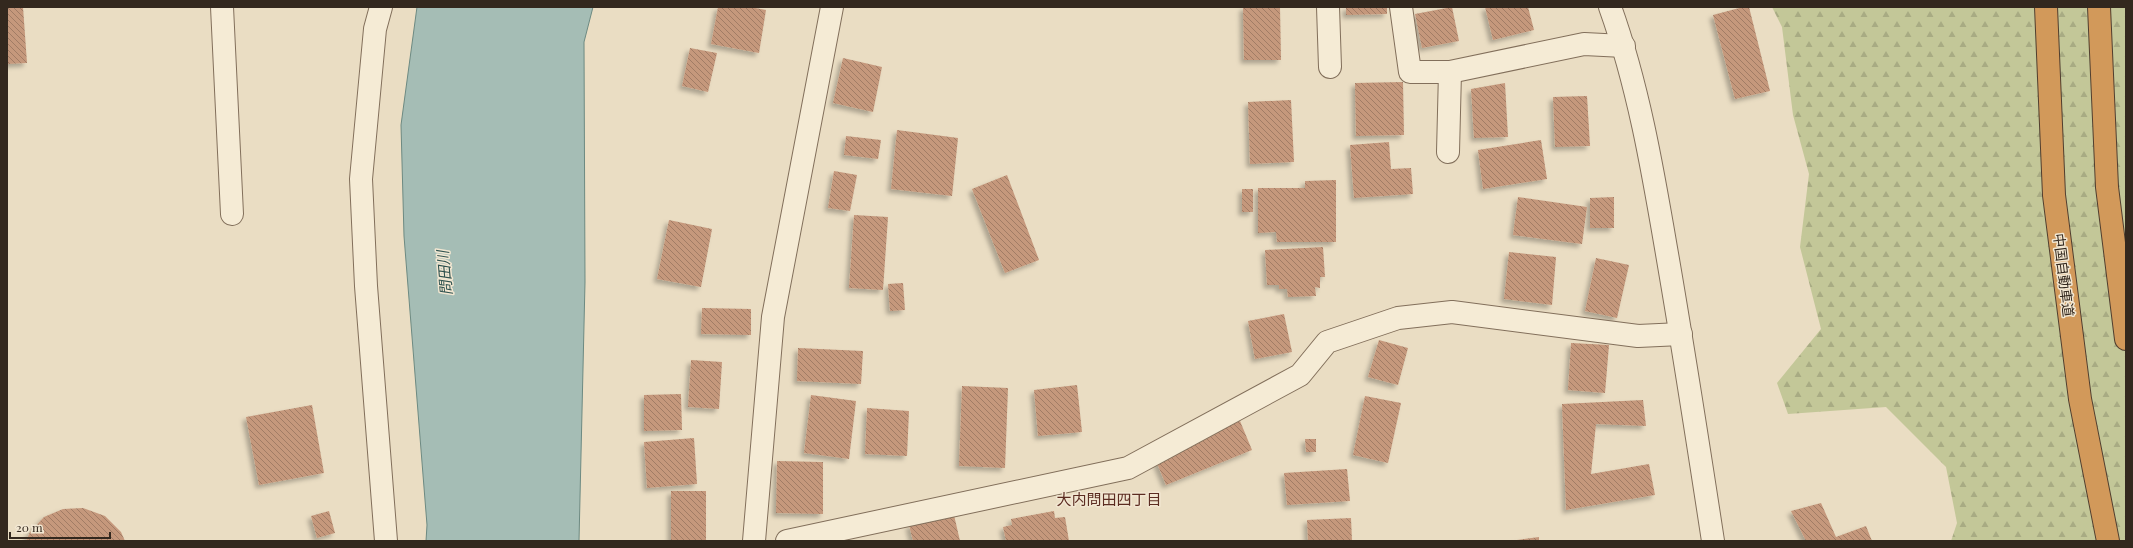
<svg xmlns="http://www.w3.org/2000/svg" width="2133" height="548" font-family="'Playfair Display','Noto Sans JP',serif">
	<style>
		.forest { fill: url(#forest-firs) }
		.water { fill: #a5bdb5; stroke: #6d8a82 }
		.building { fill: url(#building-back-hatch); filter: url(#shadow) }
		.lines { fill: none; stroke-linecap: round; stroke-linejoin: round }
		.minor-casing { stroke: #826f5b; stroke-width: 24 }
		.highway-casing { stroke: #503e2f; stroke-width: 24 }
		.minor { stroke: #f5ebd5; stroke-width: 22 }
		.highway { stroke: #d2995a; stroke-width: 22 }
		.labels { text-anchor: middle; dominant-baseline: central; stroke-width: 3; stroke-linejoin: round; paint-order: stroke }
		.street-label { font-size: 14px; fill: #33281e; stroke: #f2e7d2 }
		.water-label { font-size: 15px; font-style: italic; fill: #2f524f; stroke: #f2e7d2 }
		.neighbourhood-label { font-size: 15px; fill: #5c2c21; stroke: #f2e7d2 }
	</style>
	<defs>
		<pattern id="forest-firs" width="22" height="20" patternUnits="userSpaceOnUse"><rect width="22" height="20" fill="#c3c798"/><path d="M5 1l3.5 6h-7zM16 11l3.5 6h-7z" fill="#a8ab83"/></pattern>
		<pattern id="building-back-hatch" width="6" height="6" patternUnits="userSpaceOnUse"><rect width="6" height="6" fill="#c5987c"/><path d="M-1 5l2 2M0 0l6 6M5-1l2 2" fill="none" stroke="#a17c65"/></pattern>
		<filter id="shadow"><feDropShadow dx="-3.5" dy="3.5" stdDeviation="2" flood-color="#0004"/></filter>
	</defs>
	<rect width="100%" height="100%" fill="#eaddc3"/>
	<polygon class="forest" points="1772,7 2126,7 2126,541 1951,541 1957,523 1946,467 1886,407 1788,414 1777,383 1821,329 1800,247 1809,174 1793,115 1782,27"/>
	<polygon class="water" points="417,7 593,7 584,42 585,282 579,541 426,541 427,525 404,236 401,125"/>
	<g class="building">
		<polygon points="7,7 23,7 27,63 7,64"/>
		<polygon points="718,7 750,7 766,10 759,53 711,44"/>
		<polygon points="1243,7 1280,7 1281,60 1244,60"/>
		<polygon points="1346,7 1387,7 1387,14 1346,15"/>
		<polygon points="1452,7 1459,41 1422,48 1415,14"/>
		<polygon points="1485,7 1528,7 1534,30 1493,40"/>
		<polygon points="1743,7 1749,7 1770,91 1735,99 1713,15"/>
		<polygon points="690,48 717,53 708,92 682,86"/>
		<polygon points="843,58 882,67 873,112 833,103"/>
		<polygon points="1403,82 1404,135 1356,136 1355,83"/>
		<polygon points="1505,83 1508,137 1474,138 1471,89"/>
		<polygon points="1587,96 1590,146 1555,147 1553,97"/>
		<polygon points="1291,100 1294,162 1250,164 1248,102"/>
		<polygon points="897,130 958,138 952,196 891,189"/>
		<polygon points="846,136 881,140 878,159 844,155"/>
		<polygon points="1541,140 1547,179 1483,189 1478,150"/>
		<polygon points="1389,142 1391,169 1411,168 1413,194 1354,198 1350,145"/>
		<polygon points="834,171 857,175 850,211 828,208"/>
		<polygon points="1007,175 1039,260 1005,273 972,189"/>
		<polygon points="1336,180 1336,242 1277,242 1276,232 1258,233 1258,188 1305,188 1305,181"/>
		<rect x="1242" y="189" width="11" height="23"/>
		<polygon points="1518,197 1587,207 1582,244 1513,235"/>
		<polygon points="1614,197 1614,228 1590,228 1590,198"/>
		<polygon points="854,215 888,217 883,290 849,288"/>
		<polygon points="669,220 712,229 701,287 657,279"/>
		<polygon points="1323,247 1325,277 1320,277 1320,288 1315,287 1316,296 1288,297 1287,289 1279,289 1279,285 1267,285 1265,250"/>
		<polygon points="1509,252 1556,257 1552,305 1504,299"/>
		<polygon points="1596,258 1629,265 1617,318 1585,311"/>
		<polygon points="903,283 905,310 890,311 888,284"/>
		<polygon points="702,308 751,309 751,335 701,334"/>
		<polygon points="1284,314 1292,352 1255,359 1248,321"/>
		<polygon points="1379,340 1408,348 1398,385 1368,377"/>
		<polygon points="1571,343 1609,345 1605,393 1568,390"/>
		<polygon points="798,348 863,351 861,384 797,381"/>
		<polygon points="691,360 722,362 719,409 688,407"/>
		<polygon points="1077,385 1082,432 1038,436 1034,390"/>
		<polygon points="962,386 1008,388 1005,468 959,466"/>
		<polygon points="681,394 682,430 644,431 644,395"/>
		<polygon points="811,395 856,401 849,459 804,453"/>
		<polygon points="1365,396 1401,403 1388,463 1353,455"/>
		<polygon points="1643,400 1646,426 1596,424 1591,474 1649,464 1655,495 1566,510 1562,404"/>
		<polygon points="312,405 324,473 259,485 246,417"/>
		<polygon points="867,408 909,411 907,456 865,454"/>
		<polygon points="1240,421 1252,450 1166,485 1154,456"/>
		<polygon points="694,438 697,484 647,488 644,442"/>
		<polygon points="1305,439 1316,439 1316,452 1306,452"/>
		<polygon points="777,461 823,462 823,514 776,513"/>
		<polygon points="1347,469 1350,501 1287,505 1284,473"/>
		<rect x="671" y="491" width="35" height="50"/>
		<polygon points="1821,503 1836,537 1866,526 1872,541 1806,541 1791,511"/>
		<polygon points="83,508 105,516 121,532 125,541 26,541 30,532 44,517 63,509"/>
		<polygon points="329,511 335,533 317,538 311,516"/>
		<polygon points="1054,511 1055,518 1065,517 1069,541 1006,541 1003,527 1012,525 1011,519"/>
		<polygon points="954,515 960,541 913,541 909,525"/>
		<polygon points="1351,518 1352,541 1308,541 1307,520"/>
		<polygon points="1539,537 1539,541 1517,541 1517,540"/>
	</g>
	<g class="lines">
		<defs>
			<g id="minor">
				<polyline points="222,7 232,214"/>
				<polyline points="381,7 375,29 361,179 366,286 386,541"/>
				<polyline points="1328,7 1330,67"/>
				<polyline points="1401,7 1410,72 1450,72 1584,44 1624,46"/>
				<path d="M 1610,7 C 1638,85 1652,166 1666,248 C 1683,346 1698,443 1713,541"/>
				<polyline points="1448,152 1450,72"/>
				<polyline points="754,541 773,317 832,7"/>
				<polyline points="787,541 1128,468 1300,375 1327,342 1398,318 1452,312 1638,336 1681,334"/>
			</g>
			<g id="highway">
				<polyline points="2046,7 2054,195 2080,399 2108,541"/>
				<polyline points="2099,7 2107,187 2126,339"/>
			</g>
		</defs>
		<use href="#minor" class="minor-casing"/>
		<use href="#highway" class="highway-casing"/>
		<use href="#minor" class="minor"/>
		<use href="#highway" class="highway"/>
	</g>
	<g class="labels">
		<g class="street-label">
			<text transform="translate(2064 275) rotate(83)">中国自動車道</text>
		</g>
		<g class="water-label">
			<text transform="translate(444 273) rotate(-95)">問田川</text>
		</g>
		<g class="neighbourhood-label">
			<text x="1109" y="499">大内問田四丁目</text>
		</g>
	</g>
	<rect width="2133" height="548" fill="none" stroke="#33281e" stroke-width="16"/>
	<path d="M10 532v6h100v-6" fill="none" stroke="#33281e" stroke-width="2"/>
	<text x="16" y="532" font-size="12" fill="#33281e" stroke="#f2e7d2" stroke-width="3" paint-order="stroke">20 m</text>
</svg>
